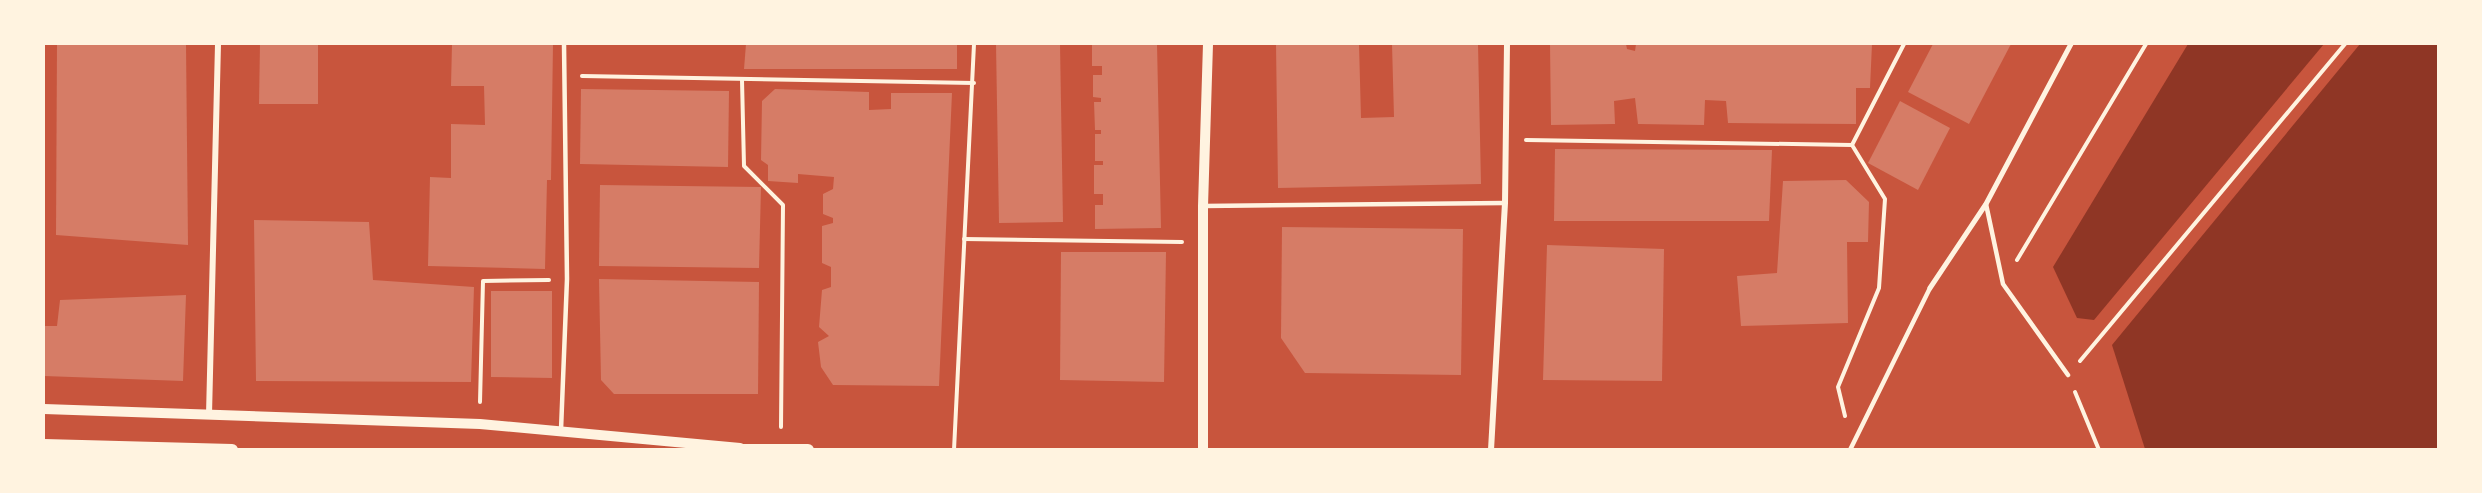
<svg xmlns="http://www.w3.org/2000/svg" width="2482" height="493" font-family="'Nunito Sans',sans-serif">
	<style>
		.water { fill: #8f3625 }
		.building { fill: #d67c66 }
		.lines { fill: none; stroke-linecap: round; stroke-linejoin: round }
		.path { stroke: #fff3e0; stroke-width: 4 }
		.service { stroke: #fff3e0; stroke-width: 4.5 }
		.pedestrian { stroke: #fff3e0; stroke-width: 5 }
		.minor { stroke: #fff3e0; stroke-width: 6 }
		.tertiary { stroke: #fff3e0; stroke-width: 10 }
		.secondary { stroke: #fff3e0; stroke-width: 12 }
	</style>
	<rect width="100%" height="100%" fill="#c8553d"/>
	<g class="water">
		<polygon points="2188,44 2324,44 2094,320 2077,318 2053,267"/>
		<polygon points="2360,44 2438,44 2438,449 2145,449 2112,345"/>
	</g>
	<g class="building">
		<polygon points="57,44 186,44 188,245 56,235"/>
		<polygon points="260,44 318,44 318,104 259,104"/>
		<polygon points="452,44 553,44 551,180 547,180 545,269 428,266 430,177 451,178 451,124 485,125 484,86 451,86"/>
		<polygon points="746,44 957,44 957,69 744,69"/>
		<polygon points="996,44 1060,44 1063,222 999,223"/>
		<polygon points="1092,44 1157,44 1161,228 1095,229 1095,205 1103,205 1103,194 1094,194 1094,165 1103,165 1103,161 1095,161 1095,134 1101,134 1101,130 1095,130 1094,102 1101,102 1101,98 1093,97 1093,75 1102,75 1102,66 1092,66"/>
		<polygon points="1276,44 1359,44 1361,118 1394,117 1392,44 1478,44 1481,184 1278,188"/>
		<polygon points="1550,44 1626,44 1627,49 1635,51 1636,44 1872,44 1870,88 1856,88 1856,124 1728,123 1726,101 1705,100 1704,125 1638,124 1635,98 1614,101 1615,124 1551,125"/>
		<polygon points="1933,44 2011,44 1969,124 1908,92"/>
		<polygon points="581,89 729,91 728,167 580,164"/>
		<polygon points="775,89 869,92 869,110 891,109 891,93 952,93 939,386 833,385 821,367 818,342 829,336 819,327 822,290 831,287 831,267 822,263 822,226 833,223 833,218 823,214 823,194 833,189 834,177 798,174 798,183 768,181 768,165 761,160 762,101"/>
		<polygon points="1900,101 1950,128 1918,190 1868,163"/>
		<polygon points="1555,149 1772,150 1769,221 1554,221"/>
		<polygon points="1846,180 1869,202 1868,242 1847,242 1848,323 1741,326 1737,276 1777,273 1783,181"/>
		<polygon points="600,185 761,187 759,268 599,266"/>
		<polygon points="254,220 369,222 373,280 474,287 471,382 256,381"/>
		<polygon points="1282,227 1463,229 1461,375 1305,373 1281,338"/>
		<polygon points="1547,245 1664,249 1662,381 1543,380"/>
		<polygon points="1061,252 1166,252 1164,382 1060,380"/>
		<polygon points="599,279 759,282 758,394 614,394 601,380"/>
		<polygon points="491,291 552,291 552,378 491,377"/>
		<polygon points="186,295 183,381 44,376 44,326 57,326 60,300"/>
	</g>
	<g class="lines">
		<g class="path">
			<polyline points="582,76 974,83"/>
			<polyline points="742,80 744,166 783,205 781,427"/>
			<polyline points="1526,140 1852,145"/>
			<polyline points="1852,145 1904,44"/>
			<polyline points="964,239 1182,242"/>
			<polyline points="2017,260 2146,44"/>
			<polyline points="2080,361 2345,44"/>
			<polyline points="2075,392 2099,450"/>
			<polyline points="480,402 483,281 549,280"/>
			<polyline points="1845,416 1838,387 1879,288 1885,199 1852,145"/>
			<polyline points="954,450 974,44"/>
		</g>
		<g class="service">
			<polyline points="1986,204 2003,284 2068,375"/>
			<polyline points="1204,206 1505,203"/>
			<polyline points="561,430 567,279 564,44"/>
			<polyline points="1850,450 1930,288"/>
		</g>
		<polyline class="pedestrian" points="1930,288 1986,204 2071,44"/>
		<g class="minor">
			<polyline points="209,415 218,44"/>
			<polyline points="1491,450 1505,203 1507,44"/>
		</g>
		<g class="tertiary">
			<polyline points="44,409 480,424 740,448"/>
			<polyline points="1203,450 1203,206 1208,44"/>
		</g>
		<g class="secondary">
			<polyline points="44,445 232,450"/>
			<polyline points="731,450 808,450"/>
		</g>
	</g>
	<rect width="2482" height="493" fill="none" stroke="#fff3e0" stroke-width="90"/>
</svg>
